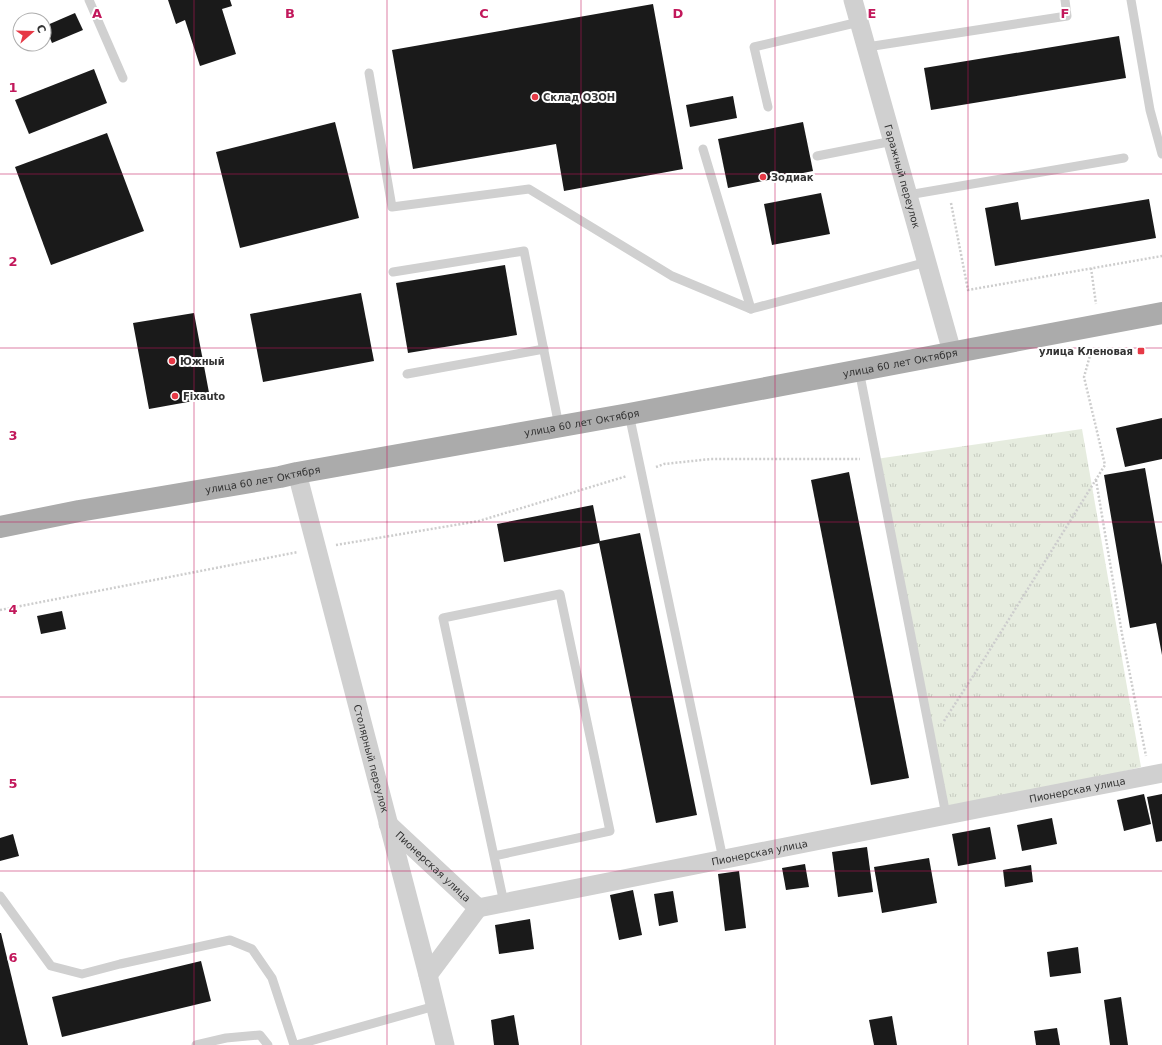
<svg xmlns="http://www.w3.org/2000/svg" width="1162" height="1045" font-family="'DejaVu Sans',sans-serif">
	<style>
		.grass { fill: url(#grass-tufts) }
		.building { fill: #1a1a1a }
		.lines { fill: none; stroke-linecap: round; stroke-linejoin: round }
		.path { stroke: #cdcdcd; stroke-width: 2.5; stroke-dasharray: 2 2; stroke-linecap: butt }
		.service { stroke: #d0d0d0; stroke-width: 9 }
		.minor { stroke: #d0d0d0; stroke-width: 19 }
		.primary { stroke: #ababab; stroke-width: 22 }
		.grid { fill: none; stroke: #c2185b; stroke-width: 1; stroke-opacity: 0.55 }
		.poi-dot { fill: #e63946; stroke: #fff; stroke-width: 1.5 }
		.labels { text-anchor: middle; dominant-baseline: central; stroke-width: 4; stroke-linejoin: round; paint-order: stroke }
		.poi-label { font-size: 10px; font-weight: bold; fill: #333; stroke: #fff; text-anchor: start }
		.street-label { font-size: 10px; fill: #333; stroke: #fff }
		.grid-label { font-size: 13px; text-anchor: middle; font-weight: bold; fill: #c2185b; stroke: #fff; stroke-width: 4; stroke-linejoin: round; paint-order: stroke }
	</style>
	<defs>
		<pattern id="grass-tufts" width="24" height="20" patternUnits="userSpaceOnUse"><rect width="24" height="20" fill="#e6ecdf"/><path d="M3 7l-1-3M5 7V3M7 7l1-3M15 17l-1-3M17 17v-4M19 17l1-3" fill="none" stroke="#c6cbc0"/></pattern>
	</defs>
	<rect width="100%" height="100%" fill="#fff"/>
	<polygon class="grass" points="1082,429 1141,767 946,815 876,459"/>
	<g class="building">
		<polygon points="168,0 230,0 232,6 222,9 236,54 200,66 185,20 176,24"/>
		<polygon points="653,4 683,169 564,191 556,144 413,169 392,50"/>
		<polygon points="75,13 83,30 52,43 45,26"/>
		<polygon points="1119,36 1126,78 931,110 924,68"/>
		<polygon points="94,69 107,103 29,134 15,100"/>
		<polygon points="733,96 737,118 690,127 686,105"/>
		<polygon points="335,122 359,218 240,248 216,152"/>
		<polygon points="803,122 813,171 728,188 718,139"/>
		<polygon points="107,133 144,231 51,265 15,167"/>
		<polygon points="821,193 830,234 772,245 764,204"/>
		<polygon points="1149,199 1156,238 995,266 985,208 1018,202 1021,220"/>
		<polygon points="505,265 517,335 408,353 396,283"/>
		<polygon points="361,293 374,361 263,382 250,314"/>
		<polygon points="194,313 210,398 149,409 133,323"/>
		<polygon points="1162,418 1162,459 1125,467 1116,428"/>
		<polygon points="1145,468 1162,565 1162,655 1156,623 1130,628 1104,475"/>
		<polygon points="849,472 909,778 871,785 811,480"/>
		<polygon points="593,505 600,541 640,533 697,815 656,823 599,543 504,562 497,524"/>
		<polygon points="62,611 66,629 41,634 37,616"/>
		<polygon points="1144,794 1151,824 1124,831 1117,800"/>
		<polygon points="1162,794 1162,841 1156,842 1147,797"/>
		<polygon points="1052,818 1057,844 1022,851 1017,825"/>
		<polygon points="990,827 996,859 958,866 952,834"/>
		<polygon points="13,834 19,856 0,861 0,838"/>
		<polygon points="867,847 873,892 838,897 832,852"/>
		<polygon points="929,858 937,903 882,913 874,867"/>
		<polygon points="805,864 809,887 786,890 782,868"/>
		<polygon points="1031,865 1033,882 1005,887 1003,870"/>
		<polygon points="739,871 746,928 725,931 718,874"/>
		<polygon points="633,890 642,935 619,940 610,895"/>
		<polygon points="673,891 678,922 659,926 654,894"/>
		<polygon points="530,919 534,949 499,954 495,925"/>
		<polygon points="0,933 1,933 28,1045 0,1045"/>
		<polygon points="1078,947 1081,973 1050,977 1047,952"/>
		<polygon points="201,961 211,1001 62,1037 52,997"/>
		<polygon points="1121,997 1128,1045 1110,1045 1104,1000"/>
		<polygon points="514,1015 519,1045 494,1045 491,1020"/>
		<polygon points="892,1016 897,1045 874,1045 869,1020"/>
		<polygon points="1057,1028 1060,1045 1036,1045 1034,1031"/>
	</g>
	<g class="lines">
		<g class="path">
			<polyline points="951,203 968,290 1162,256"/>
			<polyline points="1091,268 1096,304"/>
			<polyline points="656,467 664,464 711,459 860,459"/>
			<polyline points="1096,480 1122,634 1146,756"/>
			<polyline points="336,545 479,521 627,476"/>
			<polyline points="0,610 298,552"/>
			<polyline points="944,721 986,656 1105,465 1084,377 1092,348"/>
		</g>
		<g class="service">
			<polyline points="89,0 123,78"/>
			<polyline points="1131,0 1150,110 1162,154"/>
			<polyline points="867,47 1067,16 1065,0"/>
			<polyline points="369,73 392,207 529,189 672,276 751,309"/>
			<polyline points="768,107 754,47 859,22"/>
			<polyline points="703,149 751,309 927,262"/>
			<polyline points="817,156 893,141"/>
			<polyline points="908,195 1124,158"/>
			<polyline points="393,272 524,251 559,426"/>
			<polyline points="859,370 946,815"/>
			<polyline points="407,374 544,349"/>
			<polyline points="629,414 723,859"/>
			<polyline points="494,856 610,831 560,594 443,618 504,903"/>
			<polyline points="0,896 51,966 82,974 120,964 230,940 252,949 272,978 294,1045"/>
			<polyline points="196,1045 226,1038 260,1035 268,1045"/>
			<polyline points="296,1045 435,1006"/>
		</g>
		<g class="minor">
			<path id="s1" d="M 853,0 L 952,352"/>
			<path id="s2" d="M 297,473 L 428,975 L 445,1045"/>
			<path id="s3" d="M 388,824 L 478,908 L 982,808 L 1162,773"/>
			<polyline points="428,975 478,908"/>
		</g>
		<path class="primary" id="s4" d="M 0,527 L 79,511 L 280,477 L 297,473 L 629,414 L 1162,313"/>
	</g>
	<path class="grid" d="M 194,0 L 194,1045M 387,0 L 387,1045M 581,0 L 581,1045M 775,0 L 775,1045M 968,0 L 968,1045M 0,174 L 1162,174M 0,348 L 1162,348M 0,522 L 1162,522M 0,697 L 1162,697M 0,871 L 1162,871"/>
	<g class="poi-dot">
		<circle cx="535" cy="97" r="4"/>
		<circle cx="763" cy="177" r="4"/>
		<rect x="1137" y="347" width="8" height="8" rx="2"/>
		<circle cx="172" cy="361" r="4"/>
		<circle cx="175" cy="396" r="4"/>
	</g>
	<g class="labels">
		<g class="poi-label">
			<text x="543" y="97">Склад ОЗОН</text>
			<text x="771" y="177">Зодиак</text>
			<text x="1133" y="351" text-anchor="end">улица Кленовая</text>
			<text x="180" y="361">Южный</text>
			<text x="183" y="396">Fixauto</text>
		</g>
		<g class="street-label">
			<text stroke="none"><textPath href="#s1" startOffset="183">Гаражный переулок</textPath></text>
			<text stroke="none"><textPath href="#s4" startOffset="915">улица 60 лет Октября</textPath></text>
			<text stroke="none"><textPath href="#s4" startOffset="591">улица 60 лет Октября</textPath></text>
			<text stroke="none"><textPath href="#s4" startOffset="267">улица 60 лет Октября</textPath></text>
			<text stroke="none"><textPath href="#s2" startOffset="295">Столярный переулок</textPath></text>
			<text stroke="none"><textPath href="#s3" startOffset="734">Пионерская улица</textPath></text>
			<text stroke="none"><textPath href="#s3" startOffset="410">Пионерская улица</textPath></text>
			<text stroke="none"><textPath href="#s3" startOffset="62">Пионерская улица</textPath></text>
		</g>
	</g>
	<g class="grid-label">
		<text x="97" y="18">A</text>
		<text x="290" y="18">B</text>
		<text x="484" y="18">C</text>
		<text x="678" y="18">D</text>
		<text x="872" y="18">E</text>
		<text x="1065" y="18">F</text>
		<text x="13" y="92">1</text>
		<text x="13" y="266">2</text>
		<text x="13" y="440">3</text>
		<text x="13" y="614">4</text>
		<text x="13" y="788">5</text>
		<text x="13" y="962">6</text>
	</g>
	<g transform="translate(32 32) rotate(70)"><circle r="19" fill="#ffffff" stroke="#adadad"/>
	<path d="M0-3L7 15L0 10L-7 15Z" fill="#e63946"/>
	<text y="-6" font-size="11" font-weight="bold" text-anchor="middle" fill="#333333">С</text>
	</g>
</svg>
